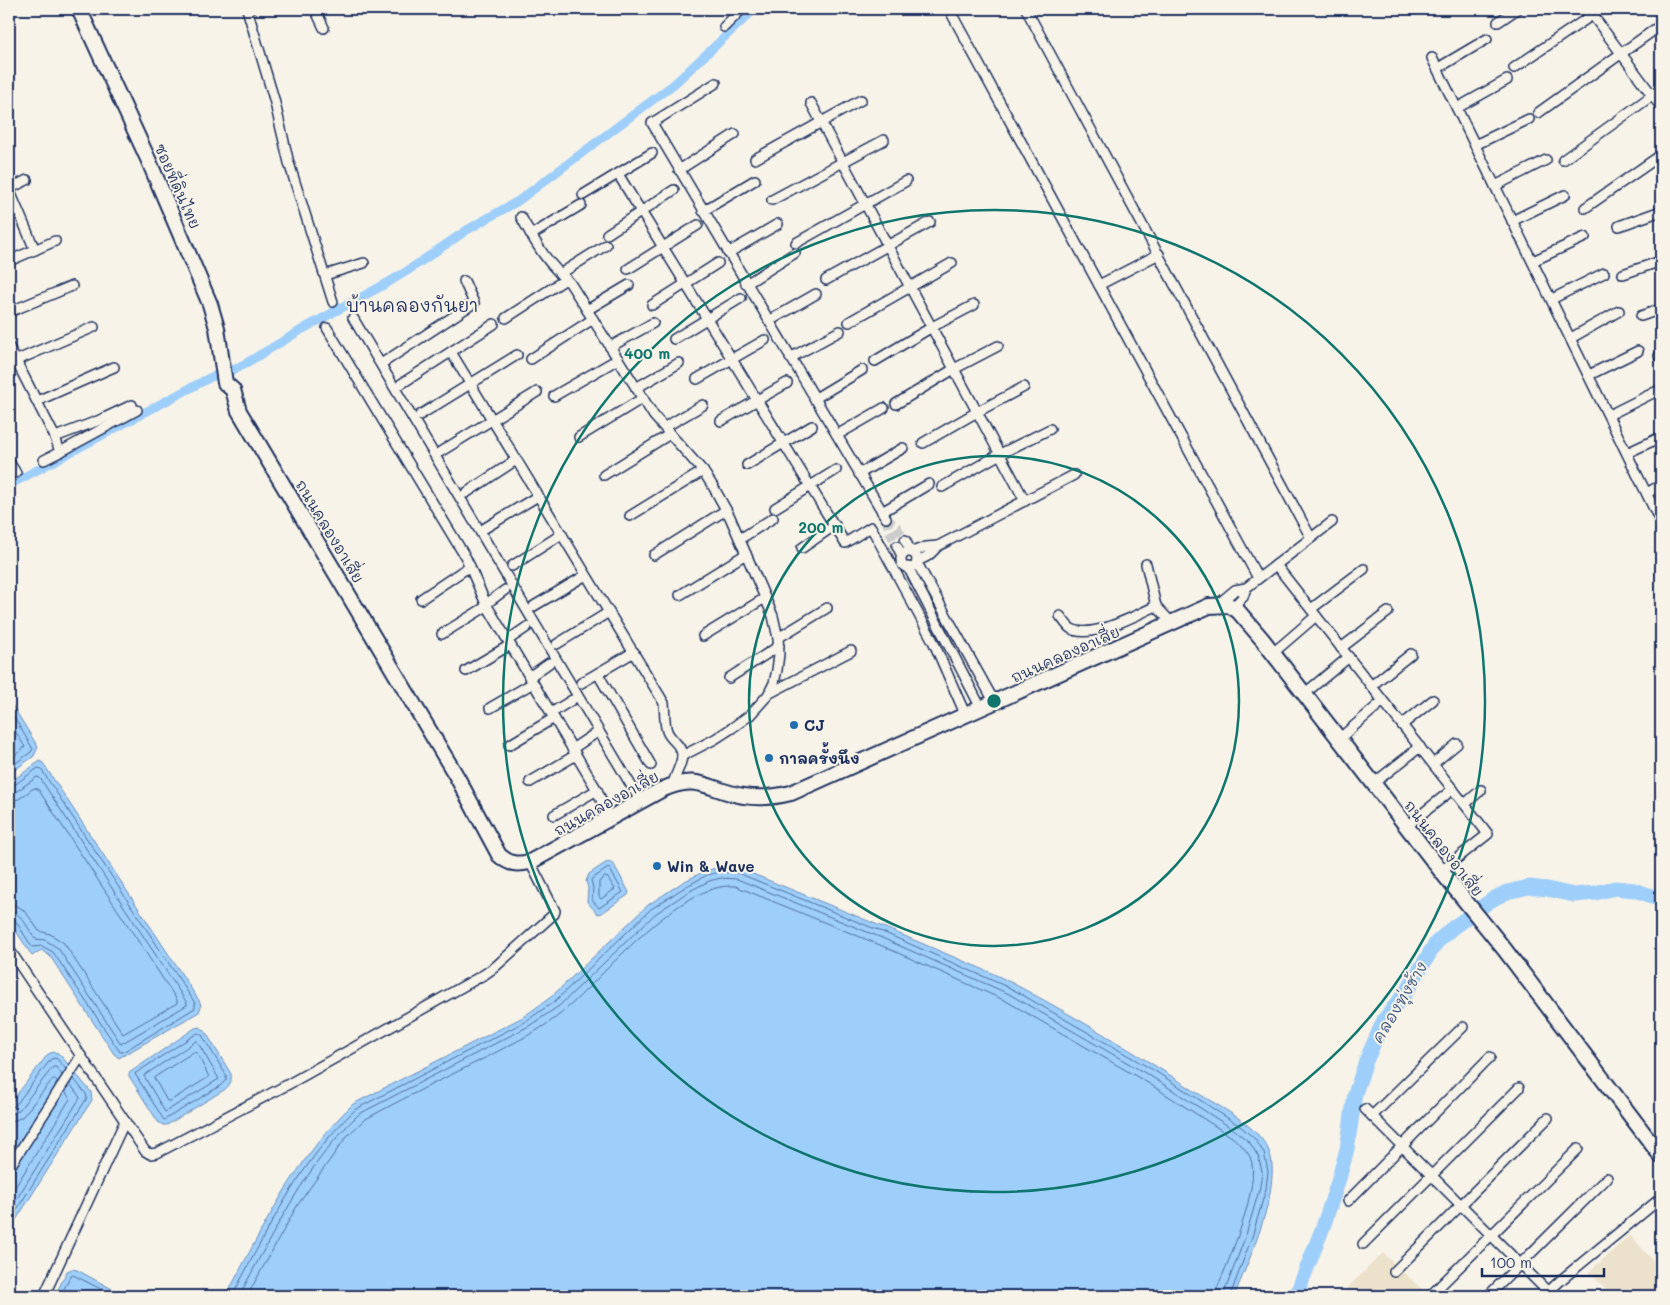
<svg xmlns="http://www.w3.org/2000/svg" width="1670" height="1305" font-family="Mali,'Playpen Sans Thai',sans-serif">
	<style>
		.built { fill: #ece1cb }
		.water { fill: #9ecefa; stroke: #6a8ebc }
		.lines { fill: none; stroke-linecap: round; stroke-linejoin: round }
		.shore { stroke: #4f6f9c; stroke-width: 1 }
		.canal { stroke: #9ecefa; stroke-width: 9 }
		.river { stroke: #9ecefa; stroke-width: 15 }
		.street-tunnel { stroke: #cbcccc; stroke-width: 9; stroke-dasharray: 9 4.5; stroke-linecap: butt }
		.street-casing { stroke: #1b2f5e; stroke-width: 12 }
		.secondary-casing { stroke: #1b2f5e; stroke-width: 18 }
		.street { stroke: #f7f3e8; stroke-width: 9 }
		.secondary { stroke: #f7f3e8; stroke-width: 14 }
		.ring { fill: none; stroke: #0f766e; stroke-width: 2.5 }
		.poi-dot { fill: #1f6fb2; stroke: #f7f3e8; stroke-width: 2 }
		.labels { text-anchor: middle; dominant-baseline: central; stroke-width: 4; stroke-linejoin: round; paint-order: stroke }
		.street-label { font-size: 15px; fill: #1b2f5e; stroke: #f7f3e8 }
		.poi-label { font-size: 15px; font-weight: bold; fill: #1b2f5e; stroke: #f7f3e8; text-anchor: start }
		.water-label { font-size: 16px; font-style: italic; fill: #3c5785; stroke: #f7f3e8 }
		.quarter-label { font-size: 18px; fill: #1b2f5e; stroke: #f7f3e8 }
		.centre { fill: #0f766e; stroke: #f7f3e8; stroke-width: 2.5 }
		.ring-label { font-size: 15px; text-anchor: middle; font-weight: bold; fill: #0f766e; stroke: #f7f3e8; stroke-width: 4; stroke-linejoin: round; paint-order: stroke }
	</style>
	<rect width="100%" height="100%" fill="#f7f3e8"/>
	<filter id="ink" filterUnits="userSpaceOnUse"><feTurbulence type="fractalNoise" baseFrequency=".02" numOctaves="2"/><feDisplacementMap in="SourceGraphic" scale="10" xChannelSelector="R" yChannelSelector="G"/><feConvolveMatrix kernelMatrix="1 2 1 2 8 2 1 2 1" color-interpolation-filters="sRGB"/></filter>
	<g filter="url(#ink)">
		<g class="built">
			<polygon points="1630,1235 1661,1269 1661,1296 1612,1296 1589,1272"/>
			<polygon points="1383,1253 1429,1296 1339,1296"/>
		</g>
		<g class="water">
			<polygon points="9,700 38,747 34,756 9,774"/>
			<polygon points="40,761 43,763 200,1002 201,1007 199,1012 119,1058 114,1054 50,956 41,950 32,956 9,920 9,783"/>
			<polygon points="607,862 613,863 629,892 628,895 602,913 598,914 587,902 588,888 586,881 589,874"/>
			<path d="M 720,867 L 738,868 C 807,896 875,923 942,952 C 967,963 992,972 1016,985 C 1076,1017 1138,1054 1196,1092 C 1218,1106 1258,1125 1269,1151 C 1283,1185 1248,1263 1234,1296 L 226,1296 C 262,1229 297,1157 353,1104 L 523,1017 L 551,997 L 648,905 L 683,882 L 705,871 Z"/>
			<path d="M 200,1027 L 205,1031 L 231,1074 C 232,1082 230,1085 224,1090 L 167,1125 L 163,1125 L 158,1122 L 129,1076 L 129,1073 L 195,1028 Z"/>
			<polygon points="54,1052 58,1053 62,1057 91,1092 92,1100 9,1231 9,1105 48,1054"/>
			<polygon points="72,1269 77,1270 125,1296 55,1296 67,1271"/>
		</g>
		<g class="lines">
			<g class="shore">
				<polyline points="9,709 33,749 31,752 9,768"/>
				<polyline points="9,721 25,747 9,760"/>
				<polyline points="9,787 13,786 38,768 41,769 195,1003 195,1008 123,1052 120,1052 53,952 42,946 32,947 15,920 9,918"/>
				<path d="M 9,793 L 17,791 L 37,777 L 40,778 L 187,1003 L 187,1005 L 121,1044 L 58,948 L 45,940 L 35,939 C 28,929 22,912 9,911"/>
				<path d="M 9,801 L 19,799 L 34,788 L 38,789 L 177,1000 L 177,1003 L 123,1034 L 64,943 L 50,934 L 39,931 C 30,919 25,905 9,904"/>
				<polygon points="609,868 623,892 599,908 592,900 593,888 591,880"/>
				<polygon points="605,877 608,878 615,889 601,899 599,897 599,882"/>
				<polygon points="198,1033 202,1035 226,1075 226,1080 220,1086 164,1120 135,1074"/>
				<polygon points="197,1041 219,1079 165,1112 144,1076"/>
				<polygon points="194,1052 197,1053 209,1077 170,1101 167,1101 154,1078"/>
				<polyline points="9,1107 15,1106 51,1059 56,1058 66,1069"/>
				<polyline points="9,1114 14,1113 19,1110 53,1067 56,1067 62,1075"/>
				<polyline points="9,1121 16,1120 23,1116 53,1079 55,1079 58,1082"/>
				<polyline points="9,1197 70,1099 65,1091"/>
				<polyline points="9,1211 80,1098 79,1096 70,1084"/>
				<polyline points="9,1222 87,1098 86,1094 73,1078"/>
				<polyline points="60,1296 71,1276 73,1275 115,1296"/>
				<path d="M 232,1296 C 267,1231 301,1160 356,1109 L 526,1021 L 555,1001 L 651,909 L 685,887 L 707,875 L 720,872 L 738,873 L 885,933 L 1012,989 L 1155,1071 L 1240,1126 L 1255,1139 L 1264,1153 L 1268,1171 L 1266,1189 L 1252,1237 L 1230,1296"/>
				<path d="M 239,1296 C 273,1234 307,1163 359,1114 L 529,1026 L 559,1006 L 655,914 L 688,892 L 709,881 L 721,878 L 737,879 L 882,938 L 1009,994 L 1152,1077 L 1236,1131 L 1250,1143 L 1258,1156 L 1262,1171 L 1260,1187 L 1246,1235 L 1223,1296"/>
				<path d="M 247,1296 L 297,1206 L 347,1136 L 364,1120 C 405,1097 447,1077 489,1056 C 515,1042 542,1030 564,1011 C 604,976 679,882 735,886 L 880,945 L 1006,1001 L 1148,1083 L 1232,1137 C 1239,1143 1246,1149 1250,1157 C 1262,1183 1229,1261 1217,1288 L 1216,1296"/>
			</g>
			<polyline class="canal" points="9,485 211,377 238,368 303,329 389,282 407,271 467,230 518,201 674,84 755,9"/>
			<polyline class="river" points="1296,1296 1323,1227 1338,1182 1347,1149 1355,1094 1366,1061 1384,1020 1406,992 1436,943 1451,929 1493,899 1507,892 1529,887 1547,889 1574,895 1595,893 1615,888 1634,890 1661,899"/>
			<g class="street-tunnel">
				<polyline points="886,518 889,531 897,546"/>
				<polyline points="886,518 897,527 905,540"/>
			</g>
			<defs>
				<g id="street">
					<polyline points="247,9 274,99 289,163 333,302"/>
					<polyline points="315,9 324,28"/>
					<polyline points="949,9 1258,578"/>
					<polyline points="1026,9 1311,538"/>
					<polyline points="1588,9 1661,107"/>
					<polyline points="1498,22 1517,9"/>
					<polyline points="724,27 742,9"/>
					<polyline points="1432,58 1661,523"/>
					<polyline points="1438,68 1487,39"/>
					<polyline points="1514,68 1601,9"/>
					<polyline points="716,83 652,123 886,518"/>
					<polyline points="811,103 1025,501"/>
					<polyline points="1457,108 1507,80"/>
					<polyline points="1538,113 1661,25"/>
					<polyline points="1475,145 1529,119"/>
					<polyline points="755,159 861,100"/>
					<polyline points="1563,160 1661,89"/>
					<polyline points="679,170 735,134"/>
					<polyline points="618,174 845,543 871,527 933,641 966,716"/>
					<polyline points="1495,186 1546,160"/>
					<polyline points="9,189 35,250"/>
					<polyline points="9,189 27,180"/>
					<polyline points="583,195 652,153"/>
					<polyline points="772,200 884,140"/>
					<polyline points="1585,208 1661,155"/>
					<polyline points="703,211 755,180"/>
					<path d="M 521,217 C 537,245 545,261 570,283 L 654,416 L 703,471 L 714,488 L 730,517 L 746,554 L 773,616 L 778,638 L 779,654 L 777,670 L 774,683 L 768,695 L 750,715 L 732,728 L 715,739 L 682,756"/>
					<polyline points="1512,221 1565,195"/>
					<polyline points="1619,226 1661,211"/>
					<polyline points="607,234 674,190"/>
					<polyline points="531,235 581,205"/>
					<polyline points="796,243 906,181"/>
					<polyline points="728,253 778,224"/>
					<polyline points="9,261 55,241"/>
					<polyline points="1533,261 1585,237"/>
					<polyline points="628,269 698,225"/>
					<polyline points="560,274 606,245"/>
					<polyline points="1623,274 1661,261"/>
					<polyline points="325,275 364,263"/>
					<polyline points="826,280 930,222"/>
					<polyline points="746,284 795,253"/>
					<polyline points="1099,285 1159,254"/>
					<polyline points="1552,299 1604,273"/>
					<polyline points="652,305 718,263"/>
					<polyline points="587,310 629,285"/>
					<polyline points="9,312 72,286"/>
					<polyline points="1641,316 1661,309"/>
					<polyline points="353,318 641,802"/>
					<polyline points="506,318 566,279"/>
					<polyline points="769,321 816,294"/>
					<polyline points="849,322 952,263"/>
					<polyline points="327,328 466,558 486,604 597,790 609,819"/>
					<polyline points="1571,338 1619,311"/>
					<polyline points="674,339 741,298"/>
					<polyline points="9,347 55,437 100,420 132,405"/>
					<polyline points="610,347 653,323"/>
					<path d="M 451,352 L 664,703 C 665,711 664,723 667,731 C 670,740 681,744 682,754 C 683,764 674,775 673,785"/>
					<polyline points="1659,356 1661,355"/>
					<polyline points="790,358 840,331"/>
					<polyline points="531,359 593,319"/>
					<polyline points="15,361 94,327"/>
					<polyline points="875,361 932,327 974,305"/>
					<polyline points="381,364 474,303 464,281"/>
					<polyline points="1589,375 1638,351"/>
					<polyline points="697,379 765,340"/>
					<polyline points="401,384 494,324"/>
					<polyline points="636,388 679,363"/>
					<polyline points="554,396 618,359"/>
					<polyline points="814,399 862,370"/>
					<polyline points="37,401 114,367"/>
					<polyline points="896,404 954,369 998,346"/>
					<polyline points="420,415 517,355"/>
					<polyline points="1609,415 1661,389"/>
					<polyline points="721,421 787,383"/>
					<polyline points="665,427 703,405"/>
					<polyline points="837,435 884,408"/>
					<polyline points="579,437 643,398"/>
					<polyline points="923,443 977,412 1024,387"/>
					<polyline points="60,452 137,410"/>
					<polyline points="440,452 537,392"/>
					<polyline points="1627,453 1661,437"/>
					<polyline points="44,460 60,452 55,437"/>
					<polyline points="9,462 16,473"/>
					<polyline points="747,465 812,426"/>
					<polyline points="859,474 903,448"/>
					<polyline points="604,475 670,434"/>
					<polyline points="942,487 1000,454 1050,429"/>
					<polyline points="466,493 516,460"/>
					<polyline points="1647,493 1661,485"/>
					<polyline points="775,508 836,470"/>
					<polyline points="882,512 929,484"/>
					<polyline points="630,516 703,471"/>
					<polyline points="485,528 538,496"/>
					<polyline points="740,539 773,518"/>
					<polyline points="905,540 911,552"/>
					<polyline points="897,546 902,556"/>
					<polyline points="802,548 835,525"/>
					<polyline points="912,552 926,547 938,546"/>
					<circle cx="909" cy="560" r="8"/>
					<polyline points="654,555 726,510"/>
					<path d="M 917,560 C 927,559 931,553 938,546 L 1074,475"/>
					<polyline points="917,563 995,703"/>
					<polyline points="1146,564 1156,606"/>
					<polyline points="1276,565 1488,834 1441,871"/>
					<polyline points="512,566 562,534"/>
					<polyline points="908,567 981,708"/>
					<polyline points="680,595 746,554"/>
					<polyline points="421,599 470,566"/>
					<polyline points="486,604 505,590"/>
					<polyline points="1217,605 1235,590 1246,588 1332,522"/>
					<polyline points="534,606 586,575"/>
					<polyline points="1232,608 1243,597 1246,588"/>
					<polyline points="1311,609 1364,569"/>
					<path d="M 1060,616 C 1063,619 1066,625 1070,628 C 1089,641 1137,615 1156,606 L 1172,623"/>
					<polyline points="442,634 487,606"/>
					<polyline points="703,636 765,598"/>
					<polyline points="778,638 827,608"/>
					<polyline points="508,640 527,627"/>
					<polyline points="557,644 609,612"/>
					<polyline points="1341,648 1388,612"/>
					<polyline points="1273,653 1316,616"/>
					<polyline points="466,671 510,645"/>
					<polyline points="598,674 651,765"/>
					<polyline points="529,677 549,663"/>
					<polyline points="729,678 779,646"/>
					<polyline points="581,683 634,652"/>
					<polyline points="1371,686 1411,654"/>
					<polyline points="770,693 851,651"/>
					<polyline points="1304,694 1349,657"/>
					<polyline points="490,708 533,683"/>
					<polyline points="551,713 572,700"/>
					<polyline points="1402,725 1433,700"/>
					<polyline points="1339,739 1383,701"/>
					<polyline points="509,745 554,718"/>
					<polyline points="572,749 593,735"/>
					<polyline points="1433,764 1457,744"/>
					<polyline points="530,782 576,755"/>
					<polyline points="1374,783 1420,747"/>
					<polyline points="1465,804 1481,790"/>
					<polyline points="554,815 597,790"/>
					<polyline points="1407,826 1453,789"/>
					<polyline points="9,949 145,1151 150,1154 157,1153 287,1085 485,974 495,967 554,914 555,911 530,862"/>
					<polyline points="1365,1109 1548,1292"/>
					<polyline points="1372,1116 1463,1027"/>
					<polyline points="9,1168 81,1056"/>
					<polyline points="1348,1201 1490,1057"/>
					<polyline points="1363,1244 1519,1088"/>
					<polyline points="1394,1272 1548,1118"/>
					<polyline points="44,1296 125,1121"/>
					<polyline points="1430,1296 1578,1149"/>
					<polyline points="1488,1296 1607,1178"/>
					<polyline points="1553,1296 1548,1292 1561,1280 1661,1198"/>
				</g>
				<path id="secondary" d="M 79,9 L 148,159 L 210,304 L 217,328 L 225,383 L 233,390 L 239,411 L 457,777 L 499,855 C 509,864 516,865 530,862 L 661,790 C 700,772 709,791 744,796 C 761,799 775,797 791,793 L 1209,606 L 1229,605 L 1238,611 L 1262,639 L 1441,871 L 1505,950 L 1661,1156"/>
			</defs>
			<use href="#street" class="street-casing"/>
			<use href="#secondary" class="secondary-casing"/>
			<use href="#street" class="street"/>
			<use href="#secondary" class="secondary"/>
		</g>
	</g>
	<g class="ring">
		<circle cx="994" cy="701" r="245"/>
		<circle cx="994" cy="701" r="491"/>
	</g>
	<g class="poi-dot">
		<circle cx="794" cy="725" r="5"/>
		<circle cx="769" cy="758" r="5"/>
		<circle cx="657" cy="866" r="5"/>
	</g>
	<g class="labels">
		<g class="street-label">
			<text transform="translate(178 186) rotate(66)">ซอยที่ดินไทย</text>
			<text transform="translate(330 531) rotate(59)">ถนนคลองอาเสี่ย</text>
			<text transform="translate(1065 654) rotate(-24)">ถนนคลองอาเสี่ย</text>
			<text transform="translate(606 803) rotate(-29)">ถนนคลองอาเสี่ย</text>
			<text transform="translate(1444 848) rotate(52)">ถนนคลองอาเสี่ย</text>
		</g>
		<g class="poi-label">
			<text x="804" y="725">CJ</text>
			<text x="779" y="758">กาลครั้งนึง</text>
			<text x="667" y="866">Win &amp; Wave</text>
		</g>
		<g class="water-label">
			<text transform="translate(1399 1002) rotate(-59)">คลองทุ่งช้าง</text>
		</g>
		<g class="quarter-label">
			<text x="412" y="305">บ้านคลองกันยา</text>
		</g>
	</g>
	<circle cx="994" cy="701" r="8" class="centre"/>
	<g class="ring-label">
		<text x="647" y="359">400 m</text>
		<text x="821" y="533">200 m</text>
	</g>
	<rect width="1670" height="1305" fill="none" stroke="#f7f3e8" stroke-width="30"/>
	<rect x="15" y="15" width="1640" height="1275" fill="none" stroke="#1b2f5e" stroke-width="2" filter="url(#ink)"/>
	<path d="M1482 1268v8h122v-8" fill="none" stroke="#1b2f5e" stroke-width="2.5"/>
	<text x="1490" y="1268" font-size="15" fill="#1b2f5e" stroke="#f7f3e8" stroke-width="4" paint-order="stroke">100 m</text>
</svg>
